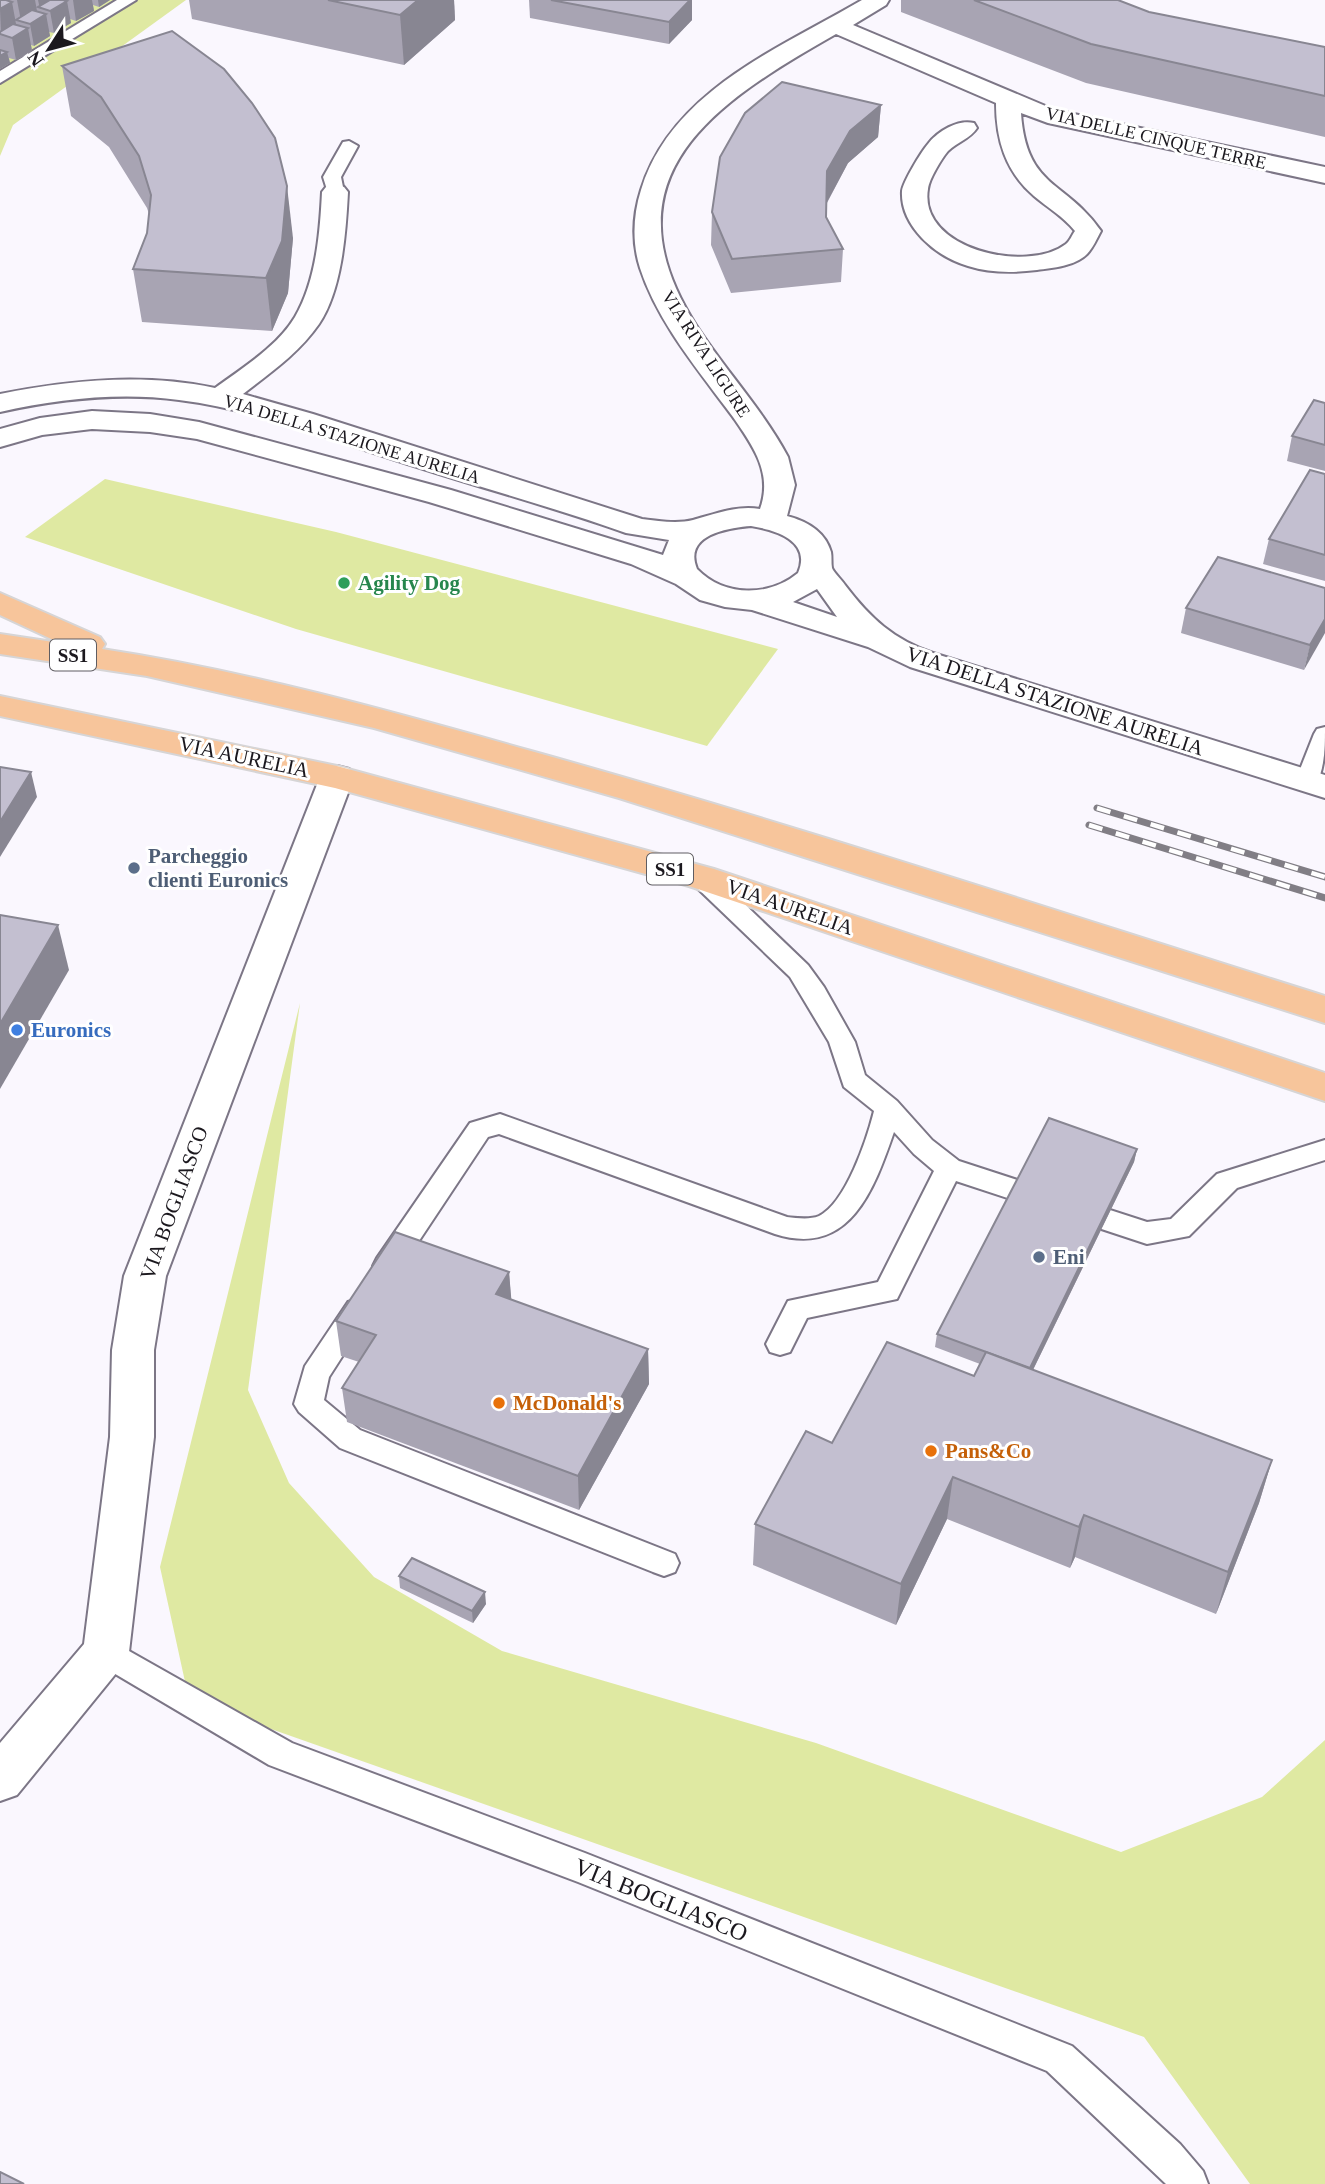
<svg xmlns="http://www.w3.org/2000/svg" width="1325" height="2184" font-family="'Times New Roman',serif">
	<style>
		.green { fill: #dfe9a2 }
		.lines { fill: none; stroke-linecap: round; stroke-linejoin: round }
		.lane-casing { stroke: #7c7686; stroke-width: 4 }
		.street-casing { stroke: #7c7686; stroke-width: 4 }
		.highway-casing { stroke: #d6d5d6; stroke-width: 4 }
		.lane { fill: #fff; fill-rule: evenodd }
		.street { fill: #fff; fill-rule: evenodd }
		.highway { fill: #f7c59b; fill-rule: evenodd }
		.rail-casing { stroke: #817e85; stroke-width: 7 }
		.rail { stroke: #fff; stroke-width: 4.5; stroke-dasharray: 14; stroke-linecap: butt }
		.wall { fill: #a8a4b3 }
		.shaded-wall { fill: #888692 }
		.building { fill: #c3bfd0; stroke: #888692; stroke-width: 2 }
		.leisure-dot { fill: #2e9e5b; stroke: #fff; stroke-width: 2.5 }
		.service-dot { fill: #5c6f8a; stroke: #fff; stroke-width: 2.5 }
		.shop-dot { fill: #3f7fe0; stroke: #fff; stroke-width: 2.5 }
		.food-dot { fill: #e8710a; stroke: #fff; stroke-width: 2.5 }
		.labels { text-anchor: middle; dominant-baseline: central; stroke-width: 6; stroke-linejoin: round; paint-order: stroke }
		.far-street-label { font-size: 18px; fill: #1b181e; stroke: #fff }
		.shield { fill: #fff; stroke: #5f5d62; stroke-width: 2 }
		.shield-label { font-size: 19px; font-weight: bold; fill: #1b181e }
		.leisure-label { font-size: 21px; font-weight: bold; fill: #27864d; stroke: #fff; text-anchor: start }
		.street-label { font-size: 21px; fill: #1b181e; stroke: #fff }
		.service-label { font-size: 21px; font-weight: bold; fill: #4e5e75; stroke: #fff; text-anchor: start }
		.shop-label { font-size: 21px; font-weight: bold; fill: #366cbe; stroke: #fff; text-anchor: start }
		.food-label { font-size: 21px; font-weight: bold; fill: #c56008; stroke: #fff; text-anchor: start }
		.near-street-label { font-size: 24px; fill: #1b181e; stroke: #fff }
	</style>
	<rect width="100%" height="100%" fill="#faf7fe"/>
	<g class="green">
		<polygon points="0,0 186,0 13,125 0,156"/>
		<polygon points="105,479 336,532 778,649 707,746 296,629 25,537"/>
		<polygon points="300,1003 248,1390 289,1483 374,1577 502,1651 816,1743 1121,1852 1262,1797 1325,1740 1325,2184 1250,2184 1144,2037 189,1700 160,1567"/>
	</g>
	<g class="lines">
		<defs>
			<g id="lane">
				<polygon points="117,0 136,0 0,83 0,71"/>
				<polygon points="349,141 358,146 341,177 344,192 341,196 329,196 323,177 343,142"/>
				<path d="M 1325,727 C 1325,748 1325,768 1315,787 L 1307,790 L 1299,787 L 1295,782 L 1314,734 L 1317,729 Z"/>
				<path d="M 701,869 L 710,871 L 808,965 L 824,987 L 855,1042 L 865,1075 L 897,1101 L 932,1140 L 959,1161 L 1147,1222 L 1171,1219 L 1217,1174 L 1325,1140 L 1325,1160 L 1237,1188 L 1189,1236 L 1147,1244 L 956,1181 L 897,1299 L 807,1318 L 790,1352 L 780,1355 L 770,1352 L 766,1344 L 788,1301 L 878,1282 L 934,1171 L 914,1154 L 894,1132 C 874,1189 850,1258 775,1234 L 499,1134 L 488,1137 L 397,1274 L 387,1277 L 377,1274 L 373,1266 L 377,1258 L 470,1123 L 500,1114 L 787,1217 C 797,1218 809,1220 819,1216 C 846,1203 867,1139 874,1111 L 844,1087 L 829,1042 L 790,977 L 692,883 L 689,877 L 692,871 Z"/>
				<polygon points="358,1299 368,1302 372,1310 329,1377 324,1400 360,1430 675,1554 679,1563 675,1572 664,1576 653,1572 340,1448 299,1412 294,1404 305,1366 348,1302"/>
				<polygon points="106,1638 292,1743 585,1853 1072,2046 1180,2144 1203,2171 1208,2184 1166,2184 1047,2071 578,1882 269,1765 95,1662 90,1652 95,1642"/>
			</g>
			<g id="street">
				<path d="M 862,0 L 889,0 L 886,5 L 853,25 L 1055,110 L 1325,167 L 1325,183 L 1048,123 L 1021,113 C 1026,189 1066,180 1101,231 C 1097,238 1093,248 1087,254 C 1075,266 1053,268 1037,270 C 1013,273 990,273 968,266 C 936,257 900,226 902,191 C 903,182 921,152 928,144 C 938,131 958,119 974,123 L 977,128 C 970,139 957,142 948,151 C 942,158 929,179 928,189 C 918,249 1027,274 1066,244 C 1070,241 1072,235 1075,231 C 1063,216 1048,208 1034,196 C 1005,171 996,139 996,103 L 836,34 C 716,102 601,176 696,325 C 725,370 763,410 788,457 L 795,485 L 787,516 C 806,521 825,531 831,552 C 832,557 831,563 832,568 C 834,573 842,580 845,585 C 870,618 894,640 933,653 L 1325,775 L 1325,798 L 910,667 L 868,647 L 752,610 L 725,607 L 700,600 L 676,584 L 631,564 L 429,502 L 197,439 L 150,432 L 92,429 L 42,435 L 0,447 L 0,429 L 40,418 L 92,411 L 150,414 L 199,422 L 451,490 L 663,555 L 669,540 L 626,533 C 556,508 485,489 414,466 C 336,442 260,410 179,400 C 119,392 59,399 0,412 L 0,394 C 71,380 143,373 215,388 C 242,368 277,347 295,317 C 316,281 320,233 322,192 L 326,187 L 335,184 L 344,187 L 348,192 C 346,232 342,290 319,324 C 299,353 270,373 243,394 L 313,414 L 642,519 C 659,521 677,524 693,520 C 715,514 737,505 760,509 C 773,473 753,446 733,417 C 699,371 658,323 640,268 C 632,243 633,215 641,190 C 671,91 780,48 862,0 ZM 751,526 C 776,530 812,541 798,573 C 769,597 724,597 697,569 C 683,535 727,528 751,526 ZM 817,589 L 837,617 L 793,602 Z"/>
				<polygon points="337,766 349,769 354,777 166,1276 154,1350 154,1437 129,1652 122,1666 17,1795 0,1801 0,1743 84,1644 110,1437 112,1350 124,1276 320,777 325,769"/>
			</g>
			<g id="highway">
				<path d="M 0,593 L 100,637 L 105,644 L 102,649 C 247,671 390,711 531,751 C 797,825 1061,913 1325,996 L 1325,1023 L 619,798 L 374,728 L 147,676 L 0,654 L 0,634 L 60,643 L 0,615 Z"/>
				<polygon points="0,696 337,766 714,869 1325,1073 1325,1101 689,886 335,788 0,716"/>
			</g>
		</defs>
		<use href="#lane" class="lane-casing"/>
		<use href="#street" class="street-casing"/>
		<use href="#highway" class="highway-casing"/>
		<use href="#lane" class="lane"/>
		<use href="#street" class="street"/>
		<use href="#highway" class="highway"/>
		<defs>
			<g id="rail">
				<polyline points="1097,808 1325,877"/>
				<polyline points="1089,825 1325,898"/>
			</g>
		</defs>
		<use href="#rail" class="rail-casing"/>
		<use href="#rail" class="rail"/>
	</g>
	<g class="wall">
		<polygon points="0,0 110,0 99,7 93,5 94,11 76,21 70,19 71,23 54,33 49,32 50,36 34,46 31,45 32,51 16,60 9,58 10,63 0,69"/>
		<polygon points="189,0 454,0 455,20 404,65 192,19"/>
		<polygon points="529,0 692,0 692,20 669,44 530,18"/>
		<polygon points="901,0 1118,0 1149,12 1325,47 1325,137 1086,83 901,12"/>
		<polygon points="62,66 293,238 288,293 272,331 142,322 133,269 147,233 149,214 147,208 109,147 71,116"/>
		<polygon points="881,105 878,137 848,163 827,203 826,217 843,249 841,282 731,293 711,245 712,212"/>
		<polygon points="1325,403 1325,471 1287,461 1292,436"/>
		<polygon points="1325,474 1325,581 1263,564 1269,539"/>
		<polygon points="1325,588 1304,670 1181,633 1186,608"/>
		<polygon points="1137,1149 1134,1162 1033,1370 1272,1460 1259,1503 1216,1614 1075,1557 1070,1568 947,1519 896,1625 753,1565 755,1524 832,1443 974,1376 980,1364 935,1347 937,1334"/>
		<polygon points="509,1272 511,1300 648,1349 649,1384 579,1510 347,1422 342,1388 359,1362 341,1356 336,1321"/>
		<polygon points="399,1576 486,1604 473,1623 400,1588"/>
	</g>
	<g class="shaded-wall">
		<polygon points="17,0 35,0 37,11 21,21"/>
		<polygon points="38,0 55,0 40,9"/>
		<polygon points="73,0 92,0 94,11 76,21"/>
		<polygon points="98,0 110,0 99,7"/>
		<polygon points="418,0 454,0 455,20 404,65 400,15"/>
		<polygon points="690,0 692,0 692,20 669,44 669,22"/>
		<polygon points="67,1 71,23 54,33 50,11"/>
		<polygon points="12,2 16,24 1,33 0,9"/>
		<polygon points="46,14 50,36 34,46 30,24"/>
		<polygon points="28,28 32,51 16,60 12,38"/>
		<polygon points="7,52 10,63 0,69 0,56"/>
		<polygon points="881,105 878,137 848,163 826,204 827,171 850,131"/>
		<polygon points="287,186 293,238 288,293 272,331 266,278"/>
		<polygon points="1325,619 1325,633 1304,670 1310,645"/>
		<polygon points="31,772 37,797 0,857 0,822"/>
		<polygon points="58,925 69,970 0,1089 0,1024"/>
		<polygon points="1137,1149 1134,1162 1027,1382 1029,1369"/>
		<polygon points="509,1272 512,1307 496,1294"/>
		<polygon points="648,1349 649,1384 579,1510 578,1476"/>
		<polygon points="1272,1460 1259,1503 1216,1614 1228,1572"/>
		<polygon points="953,1477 947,1519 896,1625 901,1584"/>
		<polygon points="1084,1515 1075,1557 1070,1568 1079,1527"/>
		<polygon points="485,1592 486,1604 473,1623 472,1611"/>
	</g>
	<g class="building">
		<polygon points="0,0 6,0 12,2 0,9"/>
		<polygon points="50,0 63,0 67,1 50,11 38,7"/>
		<polygon points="328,0 418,0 400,15"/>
		<polygon points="551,0 690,0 669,22"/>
		<polygon points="974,0 1118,0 1149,12 1325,47 1325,96 1091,44"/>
		<polygon points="32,10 46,14 30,24 16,20"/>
		<polygon points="13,24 28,28 12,38 0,34 0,32"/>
		<polygon points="172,31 224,69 252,103 275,138 287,186 282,241 266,278 133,269 147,233 151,195 139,156 101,97 62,66"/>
		<polygon points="0,50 7,52 0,56"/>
		<polygon points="782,82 881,105 850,131 827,171 826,217 843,249 732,259 712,212 720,157 745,113"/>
		<polygon points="1314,400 1325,403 1325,445 1292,436"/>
		<polygon points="1310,470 1325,474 1325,555 1269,539"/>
		<polygon points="1218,557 1325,588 1325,619 1310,645 1186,608"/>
		<polygon points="0,767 31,772 0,822"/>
		<polygon points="0,915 58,925 0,1024"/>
		<polygon points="1049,1118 1137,1149 1030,1368 937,1334"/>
		<polygon points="395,1232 509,1272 496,1294 648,1349 578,1476 342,1388 376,1335 336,1321"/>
		<polygon points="887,1342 974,1376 986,1352 1272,1460 1228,1572 1084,1515 1079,1527 953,1477 901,1584 755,1524 806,1431 832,1443"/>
		<polygon points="412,1558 485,1592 472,1611 399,1576"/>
		<polygon points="0,2172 24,2184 0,2184"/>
	</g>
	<circle class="leisure-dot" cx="344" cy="583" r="7"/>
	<g class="service-dot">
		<circle cx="134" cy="868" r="7"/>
		<circle cx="1039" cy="1257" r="7"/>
	</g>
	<circle class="shop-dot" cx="17" cy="1030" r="7"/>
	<g class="food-dot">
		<circle cx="499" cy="1403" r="7"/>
		<circle cx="931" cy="1451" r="7"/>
	</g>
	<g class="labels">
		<g class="far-street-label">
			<text transform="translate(1156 138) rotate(13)">VIA DELLE CINQUE TERRE</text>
			<text transform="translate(706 354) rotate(57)">VIA RIVA LIGURE</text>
			<text transform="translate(352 439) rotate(17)">VIA DELLA STAZIONE AURELIA</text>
		</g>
		<g class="shield">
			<rect x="50" y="639.5" width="46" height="31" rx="5"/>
			<rect x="647" y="853.5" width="46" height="31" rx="5"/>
		</g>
		<g class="shield-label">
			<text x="73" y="655">SS1</text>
			<text x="670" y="869">SS1</text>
		</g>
		<g class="leisure-label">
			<text x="358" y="583">Agility Dog</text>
		</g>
		<g class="street-label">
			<text transform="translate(1055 701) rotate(18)">VIA DELLA STAZIONE AURELIA</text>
			<text transform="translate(244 757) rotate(12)">VIA AURELIA</text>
			<text transform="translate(790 907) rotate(19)">VIA AURELIA</text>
			<text transform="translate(174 1203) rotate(-70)">VIA BOGLIASCO</text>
		</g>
		<g class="service-label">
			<text x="148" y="856">Parcheggio<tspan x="148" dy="24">clienti Euronics</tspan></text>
			<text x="1053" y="1257">Eni</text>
		</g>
		<g class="shop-label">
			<text x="31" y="1030">Euronics</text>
		</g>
		<g class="food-label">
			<text x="513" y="1403">McDonald's</text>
			<text x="945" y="1451">Pans&amp;Co</text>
		</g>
		<g class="near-street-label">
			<text transform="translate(661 1900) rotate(22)">VIA BOGLIASCO</text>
		</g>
	</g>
	<g transform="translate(49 49) rotate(234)" stroke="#ffffff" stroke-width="5" paint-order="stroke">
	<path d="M0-5L12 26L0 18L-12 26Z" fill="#1b181e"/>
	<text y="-10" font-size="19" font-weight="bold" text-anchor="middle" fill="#1b181e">N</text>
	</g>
</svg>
